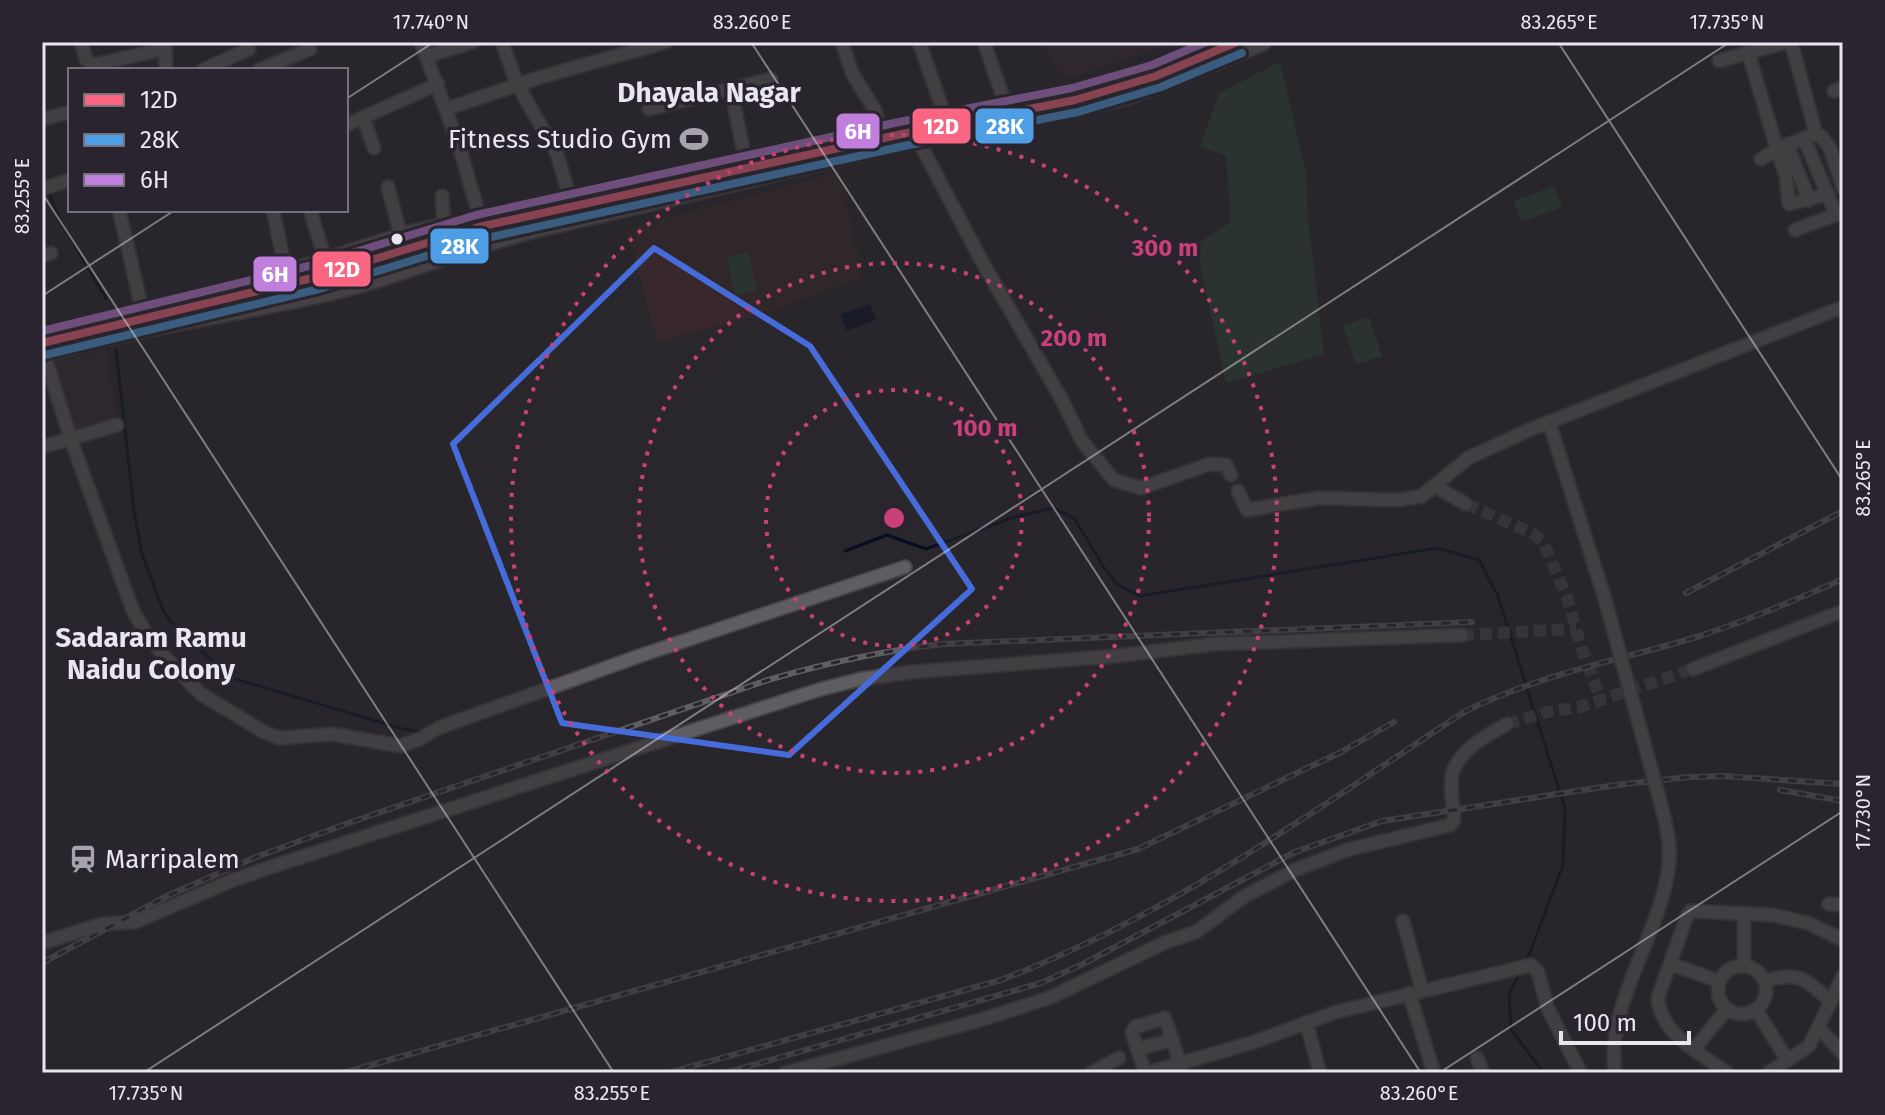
<svg xmlns="http://www.w3.org/2000/svg" width="1885" height="1115" font-family="'Fira Sans',sans-serif">
	<style>
		.industrial { fill: #362832 }
		.education { fill: #39282b }
		.green { fill: #2b4436 }
		.water { fill: #050e23 }
		.lines { fill: none; stroke-linecap: round; stroke-linejoin: round }
		.stream { stroke: #050e23; stroke-width: 3 }
		.minor-tunnel { stroke: #464449; stroke-width: 12; stroke-dasharray: 12 6; stroke-linecap: butt }
		.minor-casing { stroke: #454348; stroke-width: 16 }
		.major-casing { stroke: #454348; stroke-width: 20 }
		.minor { stroke: #5f5d61; stroke-width: 12 }
		.major { stroke: #64605f; stroke-width: 16 }
		.rail-casing { stroke: #605e62; stroke-width: 6 }
		.rail { stroke: #29242f; stroke-width: 3; stroke-dasharray: 9; stroke-linecap: butt }
		.minor-bridge-casing { stroke: #454348; stroke-width: 16; stroke-linecap: butt }
		.minor-bridge { stroke: #5f5d61; stroke-width: 12 }
		.bus-1-casing { stroke: #29242f; stroke-width: 14 }
		.bus-2-casing { stroke: #29242f; stroke-width: 14 }
		.bus-3-casing { stroke: #29242f; stroke-width: 14 }
		.bus-1 { stroke: #fa6682; stroke-width: 8 }
		.bus-2 { stroke: #4d9ee5; stroke-width: 8 }
		.bus-3 { stroke: #c07fdc; stroke-width: 8 }
		.marked { fill: none; stroke: #466cdc; stroke-width: 6; stroke-linejoin: round }
		.ticks { fill: none; stroke: #eae6ee; stroke-width: 2; stroke-opacity: 0.45 }
		.ring { fill: none; stroke: #ca4178; stroke-width: 4; stroke-dasharray: 4 8 }
		.bus-dot { fill: #eae6ee; stroke: #29242f; stroke-width: 3 }
		.labels { text-anchor: middle; dominant-baseline: central; stroke-width: 7; stroke-linejoin: round; paint-order: stroke }
		.poi-label { font-size: 26px; fill: #eae6ee; stroke: #29242f; text-anchor: end }
		.neighbourhood-label { font-size: 28px; font-weight: bold; fill: #eae6ee; stroke: #29242f }
		.centre { fill: #ca4178; stroke: #29242f; stroke-width: 4 }
		.ring-label { font-size: 24px; text-anchor: middle; font-weight: bold; fill: #ca4178; stroke: #29242f; stroke-width: 7; stroke-linejoin: round; paint-order: stroke }
		.line-badge { stroke: #29242f; stroke-width: 3 }
		.badge-label { font-size: 22px; text-anchor: middle; font-weight: bold; fill: #fff }
		.neatline { fill: none; stroke: #eae6ee; stroke-width: 3 }
		.ticks-label { font-size: 20px; text-anchor: middle; fill: #eae6ee }
	</style>
	<rect width="100%" height="100%" fill="#29272c"/>
	<g class="industrial">
		<polygon points="1039,42 1182,42 1065,79"/>
		<polygon points="107,349 116,419 70,430 50,364"/>
	</g>
	<polygon class="education" points="840,172 862,278 767,312 658,342 626,229"/>
	<g class="green">
		<polygon points="1280,62 1306,174 1308,218 1324,354 1226,383 1196,245 1231,222 1226,155 1200,147 1219,93"/>
		<polygon points="1554,186 1562,207 1521,222 1514,201"/>
		<polygon points="748,252 757,291 735,295 727,257"/>
		<polygon points="1369,317 1382,356 1356,364 1343,325"/>
	</g>
	<polygon class="water" points="870,304 876,320 846,331 840,314"/>
	<g class="lines">
		<g class="stream">
			<polyline points="48,190 59,219 106,299"/>
			<polyline points="116,349 134,511 142,554 163,610 171,622 229,677 403,729 421,732"/>
			<polyline points="845,551 887,535 926,549 1018,516 1053,508 1074,518 1105,569 1117,584 1140,596 1437,548 1479,560 1498,596 1565,809 1563,865 1527,960"/>
			<polyline points="1521,970 1509,995 1511,1030 1544,1073"/>
		</g>
		<g class="minor-tunnel">
			<polyline points="1466,504 1532,533 1543,542 1567,597 1581,647 1601,700"/>
			<polyline points="1462,635 1576,629"/>
			<polyline points="1507,724 1547,712 1580,707 1693,669"/>
		</g>
		<defs>
			<g id="minor">
				<polyline points="81,42 86,60 93,65 164,49"/>
				<polyline points="165,42 166,70"/>
				<polyline points="421,42 459,146 480,218"/>
				<polyline points="502,42 517,84 557,154 570,198"/>
				<polyline points="842,42 852,73 875,110 880,129"/>
				<polyline points="919,42 945,116"/>
				<polyline points="984,42 1006,106"/>
				<polyline points="1791,42 1816,134"/>
				<polyline points="636,43 638,50 666,42"/>
				<polyline points="1748,52 1777,149 1812,135 1821,136 1830,148 1843,188"/>
				<polyline points="427,56 473,42"/>
				<polyline points="1719,61 1786,42"/>
				<polyline points="203,70 249,49"/>
				<polyline points="259,70 310,49"/>
				<polyline points="731,89 745,159"/>
				<polyline points="1834,91 1843,88"/>
				<polyline points="446,109 541,77 638,50"/>
				<polyline points="649,109 771,79"/>
				<polyline points="363,117 374,148"/>
				<polyline points="42,119 70,112"/>
				<polyline points="346,125 438,84"/>
				<polyline points="915,134 980,258 1062,400 1082,441 1114,480 1141,488 1210,464 1226,465 1231,475"/>
				<polyline points="1804,138 1836,215"/>
				<polyline points="1787,144 1809,200"/>
				<polyline points="1761,159 1777,149 1786,176 1789,204 1828,194"/>
				<polyline points="388,187 401,237"/>
				<polyline points="42,189 70,180"/>
				<polyline points="442,196 444,226"/>
				<polyline points="119,210 142,309"/>
				<polyline points="273,210 286,273"/>
				<polyline points="310,210 326,262"/>
				<polyline points="1795,230 1843,212"/>
				<polyline points="42,256 51,253"/>
				<polyline points="44,354 71,440 133,611 146,633 164,656 201,694 264,732 280,738 332,734 400,746 420,739 438,728 642,655 905,567"/>
				<polyline points="1549,422 1604,596"/>
				<polyline points="42,447 117,425"/>
				<polyline points="1436,487 1466,504"/>
				<polyline points="1238,491 1247,510 1319,498 1398,500 1422,496 1468,458 1529,430 1843,307"/>
				<polyline points="1693,669 1843,611"/>
				<polyline points="1829,904 1843,905"/>
				<polyline points="1744,913 1744,966"/>
				<polyline points="1403,921 1422,990"/>
				<polyline points="42,943 102,924 135,922 236,879 280,864 818,690 861,679 912,672 1116,656 1215,644 1462,635"/>
				<polyline points="1670,964 1719,981"/>
				<circle cx="1742" cy="990" r="24"/>
				<path d="M 1764,981 C 1800,971 1804,978 1831,1002"/>
				<polyline points="1409,993 1434,1073"/>
				<polyline points="1756,1009 1787,1060"/>
				<polyline points="1306,1022 1320,1073"/>
				<polyline points="1819,1028 1843,1054"/>
				<polyline points="1695,1048 1727,1009"/>
				<polyline points="1137,1049 1173,1040"/>
				<polyline points="1477,1058 1483,1073"/>
				<path d="M 785,1073 L 977,1021 L 1049,998 L 1166,942 L 1196,932 L 1245,896 L 1295,870 L 1347,850 L 1450,825 L 1454,820 C 1454,806 1449,790 1452,775 C 1457,751 1487,735 1507,724"/>
				<polyline points="1091,1073 1119,1058"/>
				<polyline points="1145,1073 1132,1032 1135,1027 1165,1018 1183,1073"/>
				<polyline points="1147,1073 1254,1042 1336,1012 1531,965 1538,972 1548,1009 1581,1073"/>
				<path d="M 1615,1073 C 1605,1003 1662,933 1669,864 C 1671,841 1665,820 1659,797"/>
				<path d="M 1727,1073 C 1701,1053 1659,1034 1658,997 L 1687,916 L 1691,911 L 1773,915 L 1808,923 L 1843,940"/>
				<polyline points="1768,1073 1809,1046 1843,976"/>
			</g>
			<g id="major">
				<polyline points="746,158 1076,92 1143,72 1215,42"/>
				<polyline points="281,275 409,234 454,224"/>
				<polyline points="42,343 316,277 479,227 762,164"/>
				<path d="M 42,355 C 132,327 226,315 317,295 C 389,279 457,250 528,231 L 931,136 L 1020,120 L 1120,98 L 1153,87 L 1263,42"/>
			</g>
		</defs>
		<use href="#minor" class="minor-casing"/>
		<use href="#major" class="major-casing"/>
		<use href="#minor" class="minor"/>
		<use href="#major" class="major"/>
		<defs>
			<g id="rail">
				<polyline points="1686,593 1843,511"/>
				<polyline points="1780,790 1843,801"/>
				<path d="M 42,963 L 167,896 L 256,857 L 354,821 L 768,680 C 826,663 882,651 942,644 L 1472,622"/>
				<polyline points="343,1073 1138,849 1341,752 1394,722"/>
				<path d="M 668,1073 L 1001,980 C 1169,916 1315,810 1464,712 C 1538,675 1611,662 1690,639 C 1743,623 1792,601 1843,579"/>
				<polyline points="725,1073 1041,983 1083,964 1295,852 1382,821 1616,785 1689,777 1723,776 1843,784"/>
			</g>
		</defs>
		<use href="#rail" class="rail-casing"/>
		<use href="#rail" class="rail"/>
		<defs>
			<polyline id="minor-bridge" points="1604,596 1659,797"/>
		</defs>
		<use href="#minor-bridge" class="minor-bridge-casing"/>
		<use href="#minor-bridge" class="minor-bridge"/>
		<defs>
			<polyline id="bus-1" points="42,343 316,277 479,227 902,134 1075,100 1156,76 1237,42"/>
			<polyline id="bus-2" points="45,355 319,289 482,239 904,146 1078,112 1161,87 1242,53"/>
			<polyline id="bus-3" points="42,331 313,265 476,215 899,122 1072,88 1152,65 1206,42"/>
		</defs>
		<use href="#bus-1" class="bus-1-casing"/>
		<use href="#bus-2" class="bus-2-casing"/>
		<use href="#bus-3" class="bus-3-casing"/>
		<use href="#bus-1" class="bus-1"/>
		<use href="#bus-2" class="bus-2"/>
		<use href="#bus-3" class="bus-3"/>
	</g>
	<path d="M0 0H1885V1115H0ZM 654,248 L 810,346 L 972,589 L 789,755 L 562,723 L 453,444 Z" fill="#29272c" fill-opacity=".55" fill-rule="evenodd"/>
	<path class="marked" d="M 654,248 L 810,346 L 972,589 L 789,755 L 562,723 L 453,444 Z"/>
	<path class="ticks" d="M 751,42 L 1421,1073M 1558,42 L 1843,481M 346,99 L 434,42M 42,193 L 614,1073M 42,296 L 175,210M 143,1073 L 1730,42M 1439,1073 L 1843,811"/>
	<g class="ring">
		<circle cx="894" cy="518" r="128"/>
		<circle cx="894" cy="518" r="255"/>
		<circle cx="894" cy="518" r="383"/>
	</g>
	<defs>
		<symbol id="stadium-bare" viewBox="-9 -9 18 18"><path d="M0-5a6.5 5 0 1 0 0 10a6.5 5 0 1 0 0-10ZM-3.5-1.8h7v3.6h-7Z" fill="#a6a3aa" stroke="#29242f" stroke-width="2.5" paint-order="stroke"/></symbol>
		<symbol id="station-bare" viewBox="-9 -9 18 18"><path d="M-3-6H3Q5-6 5-4V2Q5 4 3 4L4.5 6H3L1.5 4h-3L-3 6H-4.5L-3 4Q-5 4-5 2V-4Q-5-6-3-6ZM-3.5-4v3h7v-3ZM-3.5 1v1.5H-2V1ZM2 1v1.5H3.5V1Z" fill="#a6a3aa" stroke="#29242f" stroke-width="2.5" paint-order="stroke"/></symbol>
	</defs>
	<g fill-rule="evenodd">
		<use href="#stadium-bare" x="674" y="119" width="40" height="40"/>
		<use href="#station-bare" x="63" y="839" width="40" height="40"/>
	</g>
	<circle class="bus-dot" cx="397" cy="239" r="7"/>
	<g class="labels">
		<g class="poi-label">
			<text x="672" y="139">Fitness Studio Gym</text>
			<text x="105" y="859" text-anchor="start">Marripalem</text>
		</g>
		<g class="neighbourhood-label">
			<text x="709" y="92">Dhayala Nagar</text>
			<text x="151" y="637">Sadaram Ramu<tspan x="151" dy="32">Naidu Colony</tspan></text>
		</g>
	</g>
	<circle cx="894" cy="518" r="12" class="centre"/>
	<g class="ring-label">
		<text x="1165" y="256">300 m</text>
		<text x="1074" y="346">200 m</text>
		<text x="985" y="436">100 m</text>
	</g>
	<g class="line-badge">
		<rect x="911" y="107" width="61" height="38" rx="8" fill="#fa6682"/>
		<rect x="974" y="107" width="61" height="38" rx="8" fill="#4d9ee5"/>
		<rect x="835" y="112" width="46" height="38" rx="8" fill="#c07fdc"/>
		<rect x="429" y="227" width="61" height="38" rx="8" fill="#4d9ee5"/>
		<rect x="311" y="250" width="61" height="38" rx="8" fill="#fa6682"/>
		<rect x="252" y="255" width="46" height="38" rx="8" fill="#c07fdc"/>
	</g>
	<g class="badge-label">
		<text x="941" y="134">12D</text>
		<text x="1005" y="134">28K</text>
		<text x="858" y="139">6H</text>
		<text x="460" y="254">28K</text>
		<text x="342" y="277">12D</text>
		<text x="275" y="282">6H</text>
	</g>
	<rect width="1885" height="1115" fill="none" stroke="#29242f" stroke-width="88"/>
	<rect x="68" y="68" width="280" height="144" fill="#29242f" stroke="#76727b" stroke-width="2"/>
	<rect x="84" y="94" width="40" height="12" fill="#fa6682" stroke="#76727b" stroke-width="2"/>
	<text x="140" y="108" font-size="24" fill="#eae6ee">12D</text>
	<rect x="84" y="134" width="40" height="12" fill="#4d9ee5" stroke="#76727b" stroke-width="2"/>
	<text x="140" y="148" font-size="24" fill="#eae6ee">28K</text>
	<rect x="84" y="174" width="40" height="12" fill="#c07fdc" stroke="#76727b" stroke-width="2"/>
	<text x="140" y="188" font-size="24" fill="#eae6ee">6H</text>
	<path d="M1561 1031v12h128v-12" fill="none" stroke="#eae6ee" stroke-width="4"/>
	<text x="1573" y="1031" font-size="24" fill="#eae6ee" stroke="#29242f" stroke-width="6" paint-order="stroke">100 m</text>
	<rect x="44" y="44" width="1797" height="1027" class="neatline"/>
	<g class="ticks-label">
		<text x="431" y="29">17.740°N</text>
		<text x="752" y="29">83.260°E</text>
		<text x="1559" y="29">83.265°E</text>
		<text x="1727" y="29">17.735°N</text>
		<text transform="translate(22 196) rotate(-90)" y="7">83.255°E</text>
		<text transform="translate(1863 478) rotate(-90)" y="7">83.265°E</text>
		<text transform="translate(1863 812) rotate(-90)" y="7">17.730°N</text>
		<text x="146" y="1100">17.735°N</text>
		<text x="612" y="1100">83.255°E</text>
		<text x="1419" y="1100">83.260°E</text>
	</g>
</svg>
